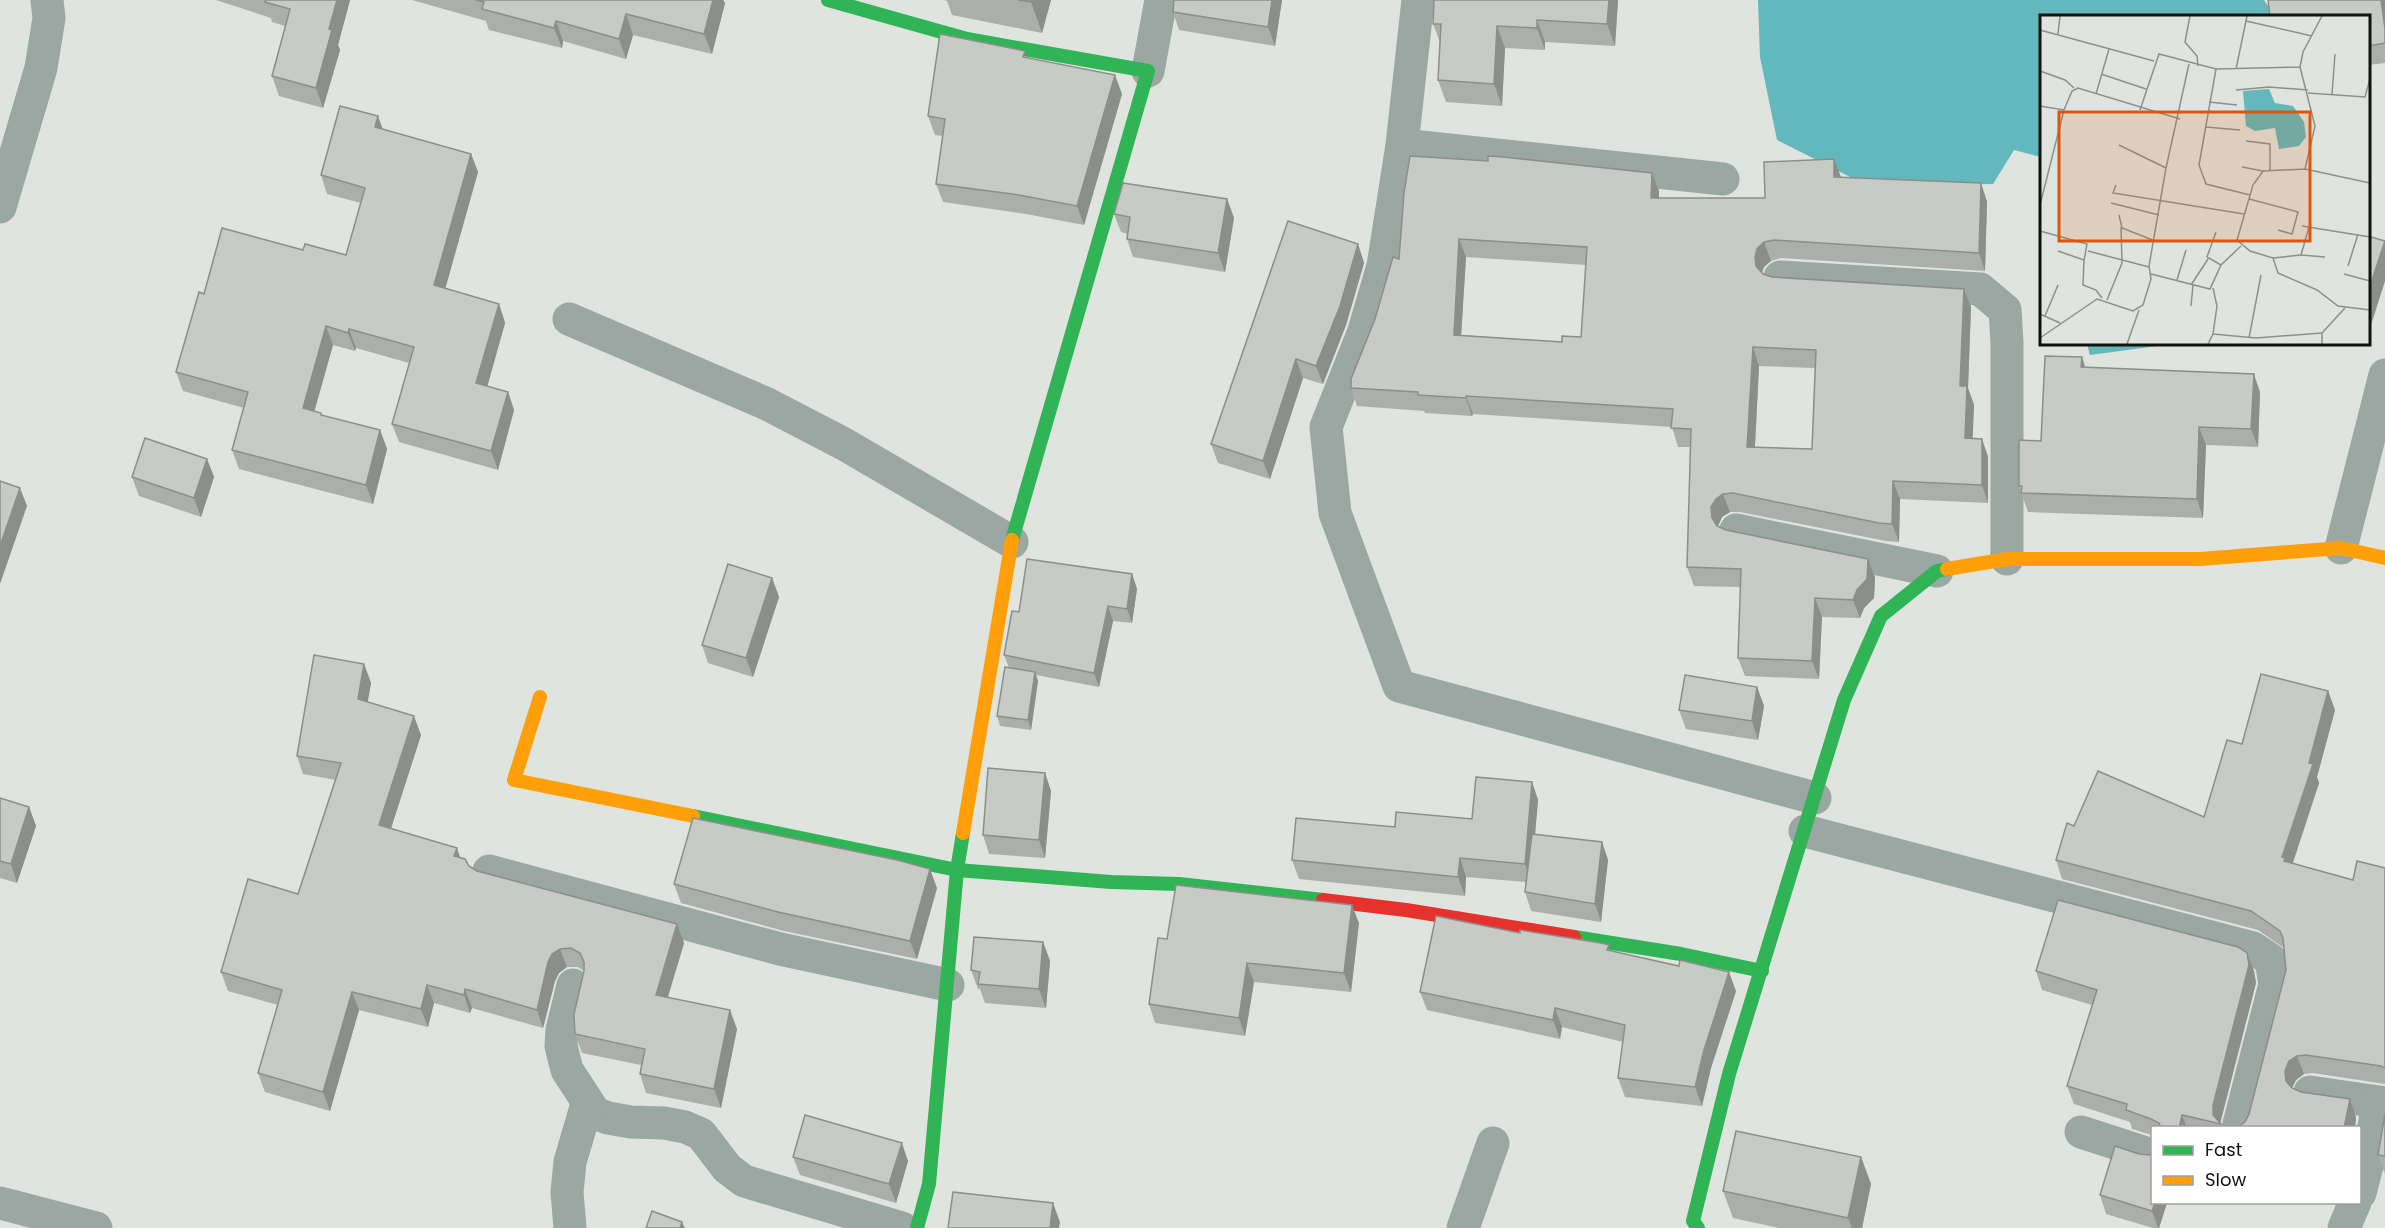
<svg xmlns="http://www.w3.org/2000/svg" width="2385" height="1228" font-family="Poppins,sans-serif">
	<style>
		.water { fill: #62b8bd }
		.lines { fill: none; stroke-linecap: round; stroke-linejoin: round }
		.street { stroke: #9ba7a2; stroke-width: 33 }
		.fast { stroke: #30b455; stroke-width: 14 }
		.slow { stroke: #ff9f0a; stroke-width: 14 }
		.jam { stroke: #e5322d; stroke-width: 14 }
		.wall { fill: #acafa9; fill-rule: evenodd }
		.shaded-wall { fill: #8c8e8a }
		.building { fill: #c8cbc5; stroke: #8c8e8a; stroke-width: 1.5; fill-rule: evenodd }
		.inset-road { fill: none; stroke: #8c918b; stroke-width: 1.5 }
		.view { fill: #dd560c; fill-opacity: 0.15; stroke: #dd560c; stroke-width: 3 }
		.inset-edge { fill: none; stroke: #10140f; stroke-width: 3 }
	</style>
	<rect width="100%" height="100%" fill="#dfe4de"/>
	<g class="water">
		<polygon points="1758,0 2264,0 2275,16 2042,16 2041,157 2014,150 1993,184 1868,186 1777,140 1760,57"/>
		<polygon points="2087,344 2172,344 2090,355"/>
	</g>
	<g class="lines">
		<g class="street">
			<polyline points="1418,0 1402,145 1383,266 1364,331 1326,427 1335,513 1399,686 1815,798"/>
			<polyline points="1148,71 1161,0"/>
			<polyline points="1402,145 1723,179"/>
			<polyline points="0,207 41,68 49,18 47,0"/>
			<polyline points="1780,277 1980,289 2005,310 2007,343 2007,559"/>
			<polyline points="569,319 765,403 844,444 1012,542"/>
			<polyline points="1736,530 1937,571"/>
			<polyline points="2341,548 2385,375"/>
			<polyline points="1805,831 2253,948 2271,960 2275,984 2238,1128"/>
			<polyline points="489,871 780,949 948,985"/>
			<polyline points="573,985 562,1030 561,1046 567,1070 595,1113 608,1118 631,1122 664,1123 685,1127 701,1134 727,1168 744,1181 902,1228"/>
			<polyline points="2310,1092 2385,1103"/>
			<polyline points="2081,1132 2152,1155"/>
			<polyline points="2360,1193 2368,1162 2378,1103"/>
			<polyline points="0,1203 96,1228"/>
			<polyline points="570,1228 567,1192 570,1162 587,1104"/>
			<polyline points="1463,1228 1493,1143"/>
			<polyline points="2344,1228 2355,1202"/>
		</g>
		<g class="fast">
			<polyline points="828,0 967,39 1148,71 1012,540"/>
			<polyline points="693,816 957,870 1111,882 1179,884 1323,900"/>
			<polyline points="1574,937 1681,954 1762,971"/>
			<polyline points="917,1228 929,1184 957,870 963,833"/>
			<polyline points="1698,1228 1693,1221 1729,1074 1844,700 1881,616 1937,571 1947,569"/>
		</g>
		<g class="slow">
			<polyline points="1947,569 2007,559 2200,559 2341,548 2385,558"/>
			<polyline points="540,697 514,780 693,816"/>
			<polyline points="963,833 1012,540"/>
		</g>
		<polyline class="jam" points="1323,900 1406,910 1574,937"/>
	</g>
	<g class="wall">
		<polygon points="216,0 350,0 338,45 340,50 323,108 279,96 272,76 285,26 272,22 271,18"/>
		<polygon points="412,0 723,0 725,3 712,54 633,35 626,59 563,41 562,48 489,30 486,21"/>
		<polygon points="944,0 1051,0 1042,33 952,15 947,1"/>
		<polygon points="1282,0 1275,46 1179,30 1173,12"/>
		<polygon points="1618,0 1615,46 1545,42 1545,50 1505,48 1502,106 1446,102 1438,80 1440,42 1433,24"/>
		<polygon points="2385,0 2385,63 2368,65 2368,16"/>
		<polygon points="1027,58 1122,94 1084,225 1026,214 943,202 936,184 943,136 935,135 928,116"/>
		<polygon points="383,129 471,154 478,172 445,288 499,304 505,323 487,386 508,392 514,410 498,470 399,442 392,424 409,363 356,348 355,351 333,345 314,411 322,416 380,430 387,449 373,504 239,469 232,450 244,408 183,391 176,372 204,294 303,250 346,255 361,203 327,194 321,175"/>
		<path d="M 1834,159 L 1840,177 L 1981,183 L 1987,202 L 1985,271 L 1781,258 L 1771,261 L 1764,267 L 1762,273 L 1772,277 L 1964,289 L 1971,307 L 1968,388 L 1974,405 L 1972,439 L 1982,439 L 1988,457 L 1988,503 L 1900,499 L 1899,542 L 1886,541 L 1740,512 L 1730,512 L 1722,517 L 1718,526 L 1726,530 L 1875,577 L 1874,598 L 1864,608 L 1860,618 L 1822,617 L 1819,679 L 1745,676 L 1738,658 L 1741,587 L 1694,586 L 1687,567 L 1691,447 L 1678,447 L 1672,427 L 1473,414 L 1472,416 L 1425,413 L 1424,411 L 1357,406 L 1351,388 L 1399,259 L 1488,161 L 1652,173 L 1659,191 L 1659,198 L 1765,198 ZM 1466,257 L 1586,265 L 1581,337 L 1562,342 L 1461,335 ZM 1759,366 L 1815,368 L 1812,449 L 1755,447 Z"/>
		<polygon points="1227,199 1234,218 1225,272 1133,257 1127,239 1128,234 1121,232 1114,214"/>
		<polygon points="1358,244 1364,263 1346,325 1323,384 1303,378 1270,479 1218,463 1211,444"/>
		<polygon points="2082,357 2085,367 2260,392 2258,447 2206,445 2203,518 2028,512 2019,486"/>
		<polygon points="207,459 214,477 201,517 139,496 132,477"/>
		<polygon points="1132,574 1137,589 1132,623 1113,621 1099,687 1036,675 1038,681 1031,730 1000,726 997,716 1009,668 1004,655 1019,612"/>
		<polygon points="772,578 779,597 753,677 708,663 702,645"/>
		<polygon points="364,664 371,683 367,702 421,735 391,828 460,858 469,866 477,871 684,943 668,997 737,1029 721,1108 646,1093 640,1074 641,1065 582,1053 575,1034 584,971 578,967 567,967 559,973 555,981 543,1028 472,1008 470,1013 434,1003 428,1027 359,1010 330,1111 265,1092 258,1073 278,1005 228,991 221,972 298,894 336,780 303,774 297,756"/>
		<polygon points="1757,687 1764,706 1758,740 1686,729 1679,710"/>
		<polygon points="2328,691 2335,710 2317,777 2319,783 2293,863 2353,880 2385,868 2385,1084 2313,1073 2304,1074 2296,1080 2292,1088 2301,1092 2350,1099 2356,1118 2355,1128 2238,1128 2238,1127 2245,1122 2249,1114 2286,970 2284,948 2258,930 2062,879 2056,860 2074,826 2204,817 2242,744"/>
		<polygon points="1045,773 1051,791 1045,858 989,854 983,835"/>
		<polygon points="1532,782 1538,800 1535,834 1602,842 1608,860 1601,922 1531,911 1525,892 1526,882 1466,877 1465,896 1299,879 1292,860 1472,819"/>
		<polygon points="0,798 29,807 36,826 17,883 0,878"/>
		<polygon points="674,884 937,888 917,959 784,931 681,903"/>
		<polygon points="1359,923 1351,992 1254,982 1245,1036 1155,1023 1149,1004 1167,939"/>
		<polygon points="1520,933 1611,951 1736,991 1711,1068 1702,1106 1625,1097 1618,1078 1623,1042 1562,1027 1560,1039 1427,1010 1420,992"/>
		<polygon points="1043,942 1050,961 1046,1008 985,1003 980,989 978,989 971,970"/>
		<polygon points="2036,971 2254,971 2256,983 2220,1123 2222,1128 2152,1128 2152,1135 2132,1129 2130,1122 2074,1104 2067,1086 2092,1005 2042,990"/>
		<polygon points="2385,1114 2385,1174 2378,1155"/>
		<polygon points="2139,1154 2149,1155 2152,1203 2167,1203 2159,1228 2153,1228 2106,1214 2100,1195"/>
		<polygon points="793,1157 908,1161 896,1203 800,1175"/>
		<polygon points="1861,1157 1871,1184 1862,1228 1779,1228 1733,1218 1723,1191"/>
	</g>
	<g class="shaded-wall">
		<polygon points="337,0 350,0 338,45 340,50 323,108 316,88 329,29"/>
		<polygon points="713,0 723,0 725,3 712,54 704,34"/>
		<polygon points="1031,0 1051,0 1042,33 1031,2"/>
		<polygon points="1272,0 1282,0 1275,46 1268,27"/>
		<polygon points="1609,0 1618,0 1615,46 1607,24"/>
		<polygon points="2381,0 2385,0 2385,29"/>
		<polygon points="626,14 633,35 626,59 619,39"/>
		<polygon points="1537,20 1545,42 1545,50 1537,28"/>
		<polygon points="556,21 563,41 562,48 554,28"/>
		<polygon points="1497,26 1505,48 1502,106 1494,84"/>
		<polygon points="1115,75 1122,94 1084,225 1077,206"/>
		<polygon points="378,116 385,135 375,127"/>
		<polygon points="471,154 478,172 441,304 434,285"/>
		<polygon points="1834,159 1841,177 1834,177"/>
		<polygon points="1652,173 1659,191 1658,217 1651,198"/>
		<polygon points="1981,183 1987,202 1985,271 1979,253"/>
		<polygon points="1227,199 1234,218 1225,272 1218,253"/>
		<polygon points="1459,239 1466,257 1460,353 1454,335"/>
		<polygon points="2385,241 2385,281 2370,328 2368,324 2368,292"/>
		<polygon points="1764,242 1771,261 1764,267 1761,275 1756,266 1755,257 1757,249"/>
		<polygon points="1358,244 1364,263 1346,325 1323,384 1316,366"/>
		<polygon points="1964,289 1971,307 1968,388 1974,405 1972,457 1965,438 1960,386"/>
		<polygon points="499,304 505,323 483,402 476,383"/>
		<polygon points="326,326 333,345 310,427 303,408"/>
		<polygon points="349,329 356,348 355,351 348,333"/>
		<polygon points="1753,347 1759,366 1754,465 1747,447"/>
		<polygon points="2082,357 2088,376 2081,367"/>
		<polygon points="1296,359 1303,378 1270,479 1263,461"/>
		<polygon points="2254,374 2260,392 2258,447 2251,429"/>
		<polygon points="508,392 514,410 498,470 491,451"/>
		<polygon points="1466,396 1473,414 1472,416 1466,398"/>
		<polygon points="2199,427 2206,445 2203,518 2197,499"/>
		<polygon points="380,430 387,449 373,504 366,485"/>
		<polygon points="1982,439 1988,457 1988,503 1982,485"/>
		<polygon points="207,459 214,477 201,517 194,498"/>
		<polygon points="1893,481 1900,499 1899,542 1892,524"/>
		<polygon points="20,488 27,506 0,584 0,546"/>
		<polygon points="1723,494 1730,512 1722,517 1718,526 1718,536 1712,518 1711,507 1716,499"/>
		<polygon points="1868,559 1875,577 1874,598 1864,608 1860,618 1853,600"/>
		<polygon points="1132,574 1137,589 1132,623 1127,609"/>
		<polygon points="772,578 779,597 753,677 746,658"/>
		<polygon points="1815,598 1822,617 1819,679 1812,661"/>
		<polygon points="1108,606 1113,621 1099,687 1094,673"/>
		<polygon points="364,664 371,683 365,718 358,699"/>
		<polygon points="1035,672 1038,681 1031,730 1028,720"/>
		<polygon points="1757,687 1764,706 1758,740 1752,721"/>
		<polygon points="2328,691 2335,710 2317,777 2319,783 2290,871 2282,857 2309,763"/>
		<polygon points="414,716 421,735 386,844 379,825"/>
		<polygon points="1045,773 1051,791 1045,858 1039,840"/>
		<polygon points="1532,782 1538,800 1531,882 1525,864"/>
		<polygon points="29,807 36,826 17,883 11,864"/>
		<polygon points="1602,842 1608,860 1601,922 1595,904"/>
		<polygon points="457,848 463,866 454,856"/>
		<polygon points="1460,858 1466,877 1465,896 1458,877"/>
		<polygon points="930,869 937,888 917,959 910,941"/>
		<polygon points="1352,905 1359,923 1351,992 1344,973"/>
		<polygon points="677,924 684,943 663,1013 656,995"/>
		<polygon points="1043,942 1050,961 1046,1008 1039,989"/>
		<polygon points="560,949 567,967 559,973 555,981 543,1028 537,1010 548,962 552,954"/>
		<polygon points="2247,953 2254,971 2256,983 2220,1124 2213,1115 2213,1105"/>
		<polygon points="1247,963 1254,982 1245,1036 1239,1018"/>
		<polygon points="1729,972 1736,991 1711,1068 1702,1106 1695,1087 1704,1050"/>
		<polygon points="427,985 434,1003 428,1027 421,1009"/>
		<polygon points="465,989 472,1008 470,1013 464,995"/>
		<polygon points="352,992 359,1010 330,1111 323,1092"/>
		<polygon points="1555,1008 1562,1027 1560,1039 1553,1020"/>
		<polygon points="730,1010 737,1029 721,1108 714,1089"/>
		<polygon points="2297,1056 2304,1074 2296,1080 2291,1090 2286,1081 2285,1071 2289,1061"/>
		<polygon points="2350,1099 2356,1118 2355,1128 2344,1128"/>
		<polygon points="2182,1115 2187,1128 2179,1128"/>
		<polygon points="902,1143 908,1161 896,1203 889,1184"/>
		<polygon points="1861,1157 1871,1184 1862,1228 1852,1228 1848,1218"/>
		<polygon points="1053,1203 1060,1222 1059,1228 1050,1228"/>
		<polygon points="2155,1203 2167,1203 2159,1228 2158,1228 2152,1211"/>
		<polygon points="682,1222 685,1228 680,1228"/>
	</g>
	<g class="building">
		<polygon points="266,0 337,0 329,29 332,30 316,88 272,76 290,9 265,2"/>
		<polygon points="476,0 713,0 704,34 626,14 619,39 556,21 554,28 482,9 484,2"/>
		<polygon points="1018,0 1031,0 1031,2"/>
		<polygon points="1174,0 1272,0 1268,27 1173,12"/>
		<polygon points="1434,0 1609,0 1607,24 1537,20 1537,28 1497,26 1494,84 1438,80 1441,24 1433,24"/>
		<polygon points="2268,0 2381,0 2385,29 2385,43 2368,46 2368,16 2270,16"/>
		<polygon points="940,34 1025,51 1023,57 1115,75 1077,206 1019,195 936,184 945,119 928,116"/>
		<polygon points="340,106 378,116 375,127 471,154 434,285 499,304 476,383 508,392 491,451 392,424 414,347 349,329 348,333 326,326 303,408 321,413 321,415 380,430 366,485 232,450 248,392 176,372 199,292 204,294 222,228 303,250 305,244 346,255 365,188 321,175"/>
		<path d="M 1410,156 L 1488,161 L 1488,156 L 1503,157 L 1652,173 L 1651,198 L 1765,198 L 1764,162 L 1834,159 L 1834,177 L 1981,183 L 1979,253 L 1774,240 L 1764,242 L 1757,249 L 1755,257 L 1756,266 L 1763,274 L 1772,277 L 1964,289 L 1960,386 L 1967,386 L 1965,438 L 1982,439 L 1982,485 L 1893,481 L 1892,524 L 1879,523 L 1733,493 L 1723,494 L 1716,499 L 1711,507 L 1712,518 L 1717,526 L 1726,530 L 1868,559 L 1867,579 L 1857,590 L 1853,600 L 1815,598 L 1812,661 L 1738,658 L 1741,569 L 1687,567 L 1691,429 L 1671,428 L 1673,409 L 1466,396 L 1466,398 L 1418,395 L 1418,392 L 1351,388 L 1351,379 L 1375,319 L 1393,257 L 1399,259 L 1404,193 ZM 1459,239 L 1587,247 L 1581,337 L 1562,336 L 1562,342 L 1454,335 ZM 1753,347 L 1816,350 L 1812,449 L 1747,447 Z"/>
		<polygon points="1123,183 1227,199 1218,253 1127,239 1130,217 1114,214"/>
		<polygon points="1288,221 1358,244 1340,306 1316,366 1296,359 1263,461 1211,444"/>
		<polygon points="2368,236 2385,241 2368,292"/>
		<polygon points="2045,356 2082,357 2081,367 2254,374 2251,429 2199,427 2197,499 2021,493 2022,486 2019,486 2019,440 2041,441"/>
		<polygon points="145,438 207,459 194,498 132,477"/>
		<polygon points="0,481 20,488 0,546"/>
		<polygon points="1027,559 1132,574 1127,609 1108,606 1094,673 1004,655 1012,611 1019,612"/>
		<polygon points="728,564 772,578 746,658 702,645"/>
		<polygon points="314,655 364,664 358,699 414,716 379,825 457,848 454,856 465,859 469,866 477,871 677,924 656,995 730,1010 714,1089 640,1074 645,1049 575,1034 574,1014 584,971 584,962 580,953 571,948 560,949 552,954 548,962 537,1010 465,989 464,995 427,985 421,1009 352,992 323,1092 258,1073 282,990 221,972 248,879 298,894 341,763 297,756"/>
		<polygon points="1005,667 1035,672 1028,720 997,716"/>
		<polygon points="2261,674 2328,691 2309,763 2313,764 2282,857 2285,858 2284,861 2353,880 2357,861 2385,868 2385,1068 2381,1066 2306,1055 2297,1056 2289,1061 2285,1071 2286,1081 2292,1088 2301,1092 2350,1099 2344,1128 2244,1128 2238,1127 2245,1122 2249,1114 2286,970 2283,938 2280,931 2251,911 2056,860 2067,823 2074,826 2098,771 2204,817 2227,740 2242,744"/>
		<polygon points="1685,675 1757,687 1752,721 1679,710"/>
		<polygon points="988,768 1045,773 1039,840 983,835"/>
		<polygon points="1476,777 1532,782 1525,864 1460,858 1458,877 1292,860 1296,818 1395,827 1396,812 1472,819"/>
		<polygon points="0,798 29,807 11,864 0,861"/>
		<polygon points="693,818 897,860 930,869 910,941 778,912 674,884"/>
		<polygon points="1532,834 1602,842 1595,904 1525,892"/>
		<polygon points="1176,885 1352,905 1344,973 1247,963 1239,1018 1149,1004 1158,938 1167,939"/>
		<polygon points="2058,900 2238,947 2247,953 2249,965 2213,1105 2213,1115 2221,1124 2182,1115 2179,1128 2161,1128 2159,1123 2151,1119 2126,1110 2127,1104 2067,1086 2097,990 2036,971"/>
		<polygon points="1436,916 1520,933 1520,930 1601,943 1609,945 1607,950 1679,966 1680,960 1729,972 1704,1050 1695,1087 1618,1078 1625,1025 1555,1008 1553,1020 1420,992"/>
		<polygon points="974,937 1043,942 1039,989 978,984 980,972 971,970"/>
		<polygon points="2385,1114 2385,1156 2378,1155"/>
		<polygon points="805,1115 902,1143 889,1184 793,1157"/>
		<polygon points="1736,1131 1861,1157 1848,1218 1723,1191"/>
		<polygon points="2115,1146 2139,1154 2149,1155 2152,1153 2152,1203 2155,1203 2152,1211 2100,1195"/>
		<polygon points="953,1192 1053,1203 1050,1228 948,1228"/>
		<polygon points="652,1211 682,1222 680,1228 646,1228"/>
	</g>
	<g transform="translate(2040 15)">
		<rect width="330" height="330" fill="#dfe4de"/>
		<path d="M 229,74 L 235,88 L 253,91 L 264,107 L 266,122 L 259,131 L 239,134 L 235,113 L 215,116 L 206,111 L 203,76 Z" fill="#62b8bd"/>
		<path class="inset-road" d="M 150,1 L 145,27 L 157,41 L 158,51M 206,6 L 272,21M 0,15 L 114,46M 18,19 L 20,1M 176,54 L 159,150 L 166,169 L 210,180M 196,54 L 207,1M 0,56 L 25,65 L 34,73M 61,59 L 106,74M 196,75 L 229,72 L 268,75M 268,78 L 325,82 L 330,64M 56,79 L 69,34M 292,79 L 295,39M 169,87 L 197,90M 0,91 L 24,95 L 32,76 L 38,73 L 140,104M 100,95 L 119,39 L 176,54 L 260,52M 166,112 L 200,115M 206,126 L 230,129 L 230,155M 79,130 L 126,153M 202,152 L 223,156M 265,154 L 275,111 L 260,52 L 263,37 L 282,1M 330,168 L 265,154 L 223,156 L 213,170 L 197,225 L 210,236 L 233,243 L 238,258 L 277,275 L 298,291 L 330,295M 76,170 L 73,178 L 204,199M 209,184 L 258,197 L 252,219 L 238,215M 71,188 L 119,200M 0,190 L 24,95M 79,200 L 82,213 L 115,226M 262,211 L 330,222M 0,216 L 47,229 L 44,246M 176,217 L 167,242 L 181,250M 18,236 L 44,245 L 43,270 L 56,275 L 62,283M 48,236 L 109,252M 261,240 L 285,242M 233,243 L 261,240 L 269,212M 308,251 L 318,219M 111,259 L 170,274 L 181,250 L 201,231M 304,259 L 330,266M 137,265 L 146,235M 151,270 L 168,244M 173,273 L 177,291 L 173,319M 67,285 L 82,248 L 81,212M 151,291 L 153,270M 0,299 L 20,308M 5,301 L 18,270M 0,323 L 57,284 L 93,296 L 103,290 L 111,264 L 109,251 L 126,153 L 149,49M 209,323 L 221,260M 87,329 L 99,295M 168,329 L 173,319 L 216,323 L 282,318M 282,329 L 282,318 L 305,293"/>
		<path class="view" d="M 19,97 L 270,97 L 270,226 L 19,226 Z"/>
		<rect width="330" height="330" class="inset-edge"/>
	</g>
	<rect x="2151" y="1126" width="210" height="78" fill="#ffffff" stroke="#9fa19f" stroke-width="1.5"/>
	<rect x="2163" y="1146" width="30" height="9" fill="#30b455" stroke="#9fa19f" stroke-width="1.5"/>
	<text x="2205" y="1156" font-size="18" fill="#10140f">Fast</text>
	<rect x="2163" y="1176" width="30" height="9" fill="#ff9f0a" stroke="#9fa19f" stroke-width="1.5"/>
	<text x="2205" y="1186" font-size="18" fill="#10140f">Slow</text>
</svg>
